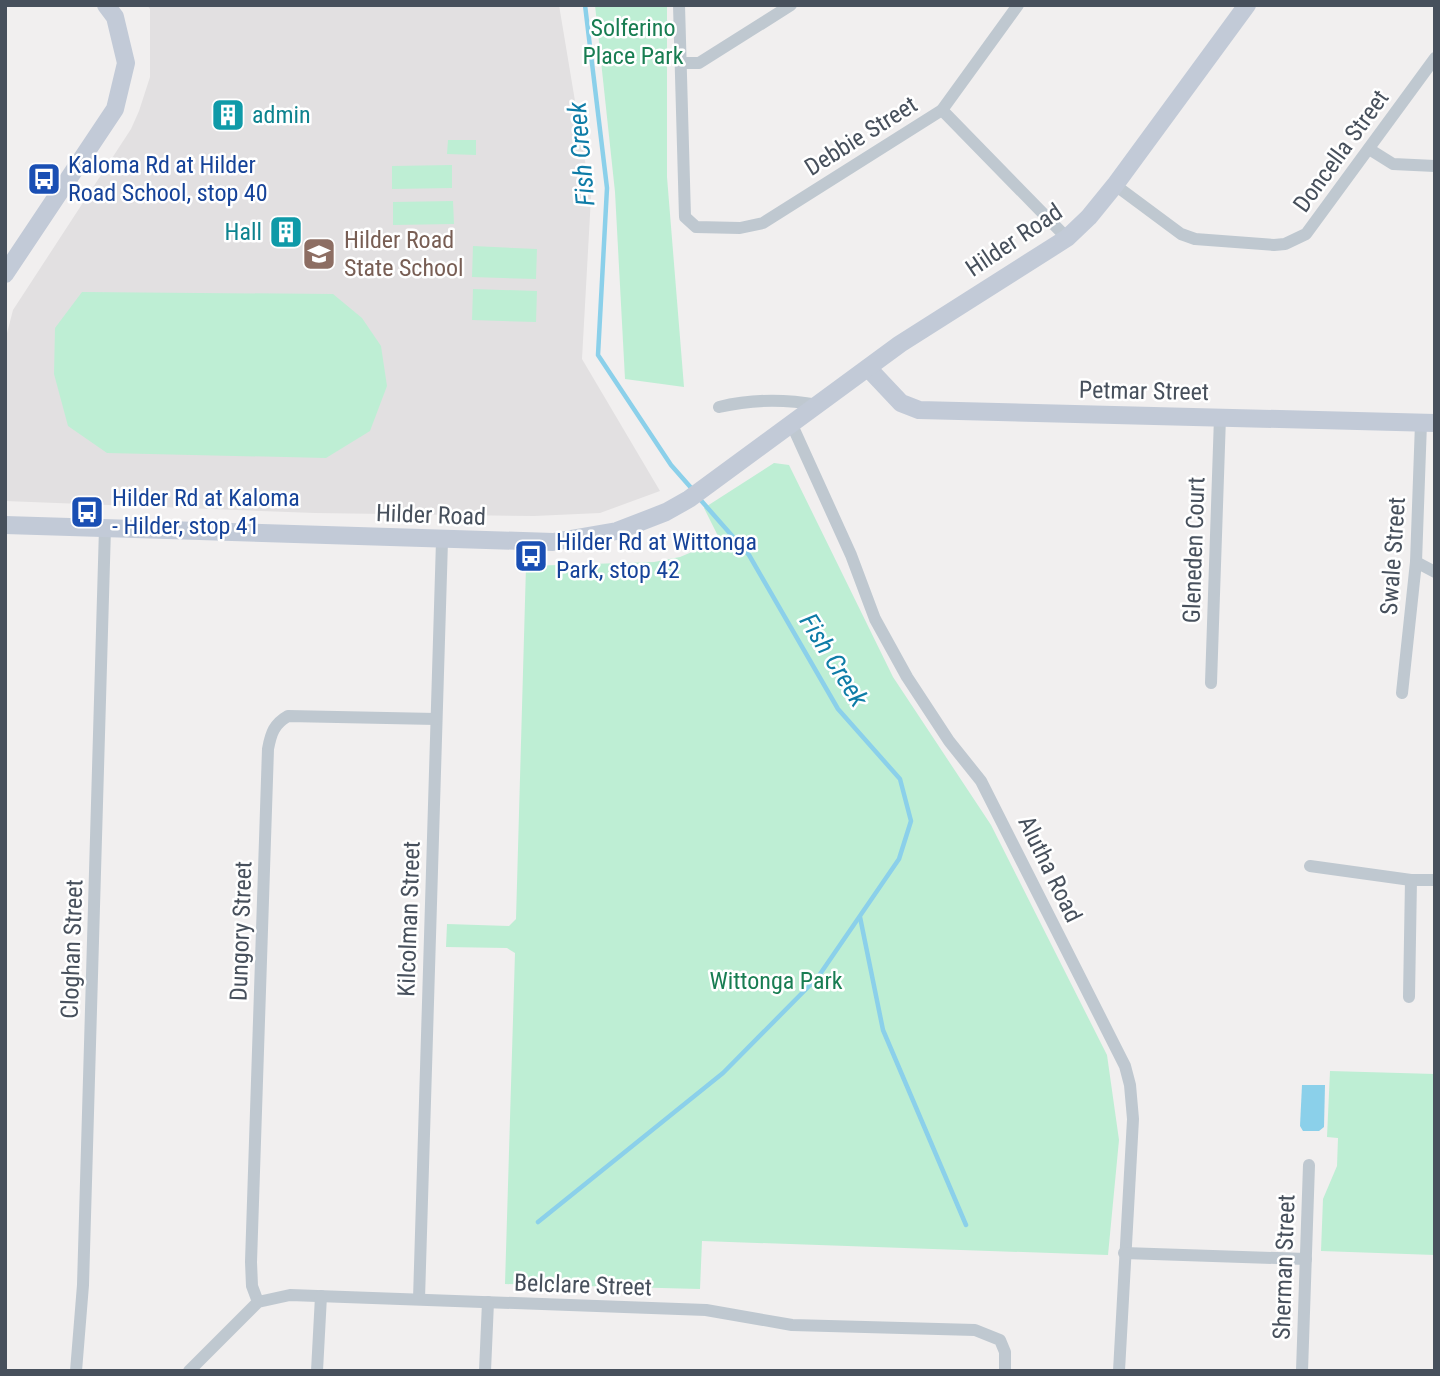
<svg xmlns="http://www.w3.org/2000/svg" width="1440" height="1376" font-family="'Roboto Condensed',sans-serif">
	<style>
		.education { fill: #e2e0e1 }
		.green { fill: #beeed4 }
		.water { fill: #8bd0ea }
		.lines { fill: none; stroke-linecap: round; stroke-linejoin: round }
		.stream { stroke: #8bd0ea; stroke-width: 4.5 }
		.street { stroke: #bfc8d0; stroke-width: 12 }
		.secondary { stroke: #c2cad7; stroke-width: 18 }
		.labels { text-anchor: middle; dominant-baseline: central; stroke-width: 5; stroke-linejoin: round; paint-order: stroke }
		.park-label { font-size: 24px; fill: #187d52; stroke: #fff }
		.culture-label { font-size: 24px; fill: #0d838f; stroke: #fff; text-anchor: start }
		.street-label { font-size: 24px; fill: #47505c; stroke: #fff }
		.transit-label { font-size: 24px; fill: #164399; stroke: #fff; text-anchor: start }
		.education-label { font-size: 24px; fill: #785e54; stroke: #fff; text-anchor: start }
		.water-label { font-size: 26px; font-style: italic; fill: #0e7ca7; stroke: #fff }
	</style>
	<rect width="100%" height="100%" fill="#f1efef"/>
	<polygon class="education" points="147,5 559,5 591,197 582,359 660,491 600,513 534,516 315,513 5,501 6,337 13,310 131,129 139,111 150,77 150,9"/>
	<g class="green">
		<polygon points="595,5 667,5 667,177 684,387 625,379 615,192"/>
		<polygon points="448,140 476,140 476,155 447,154"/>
		<polygon points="452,165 452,188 392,189 392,166"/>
		<polygon points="453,201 454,224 393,225 393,202"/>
		<polygon points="473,246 537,249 536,279 472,277"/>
		<polygon points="473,289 537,291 536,322 472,320"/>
		<polygon points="82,292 333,294 362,318 381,346 387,386 370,431 326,458 107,453 68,426 54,374 55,328"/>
		<polygon points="774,463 789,465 893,677 991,825 1107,1055 1119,1140 1108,1255 702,1241 700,1289 505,1284 515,953 507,948 446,947 447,924 509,926 516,919 526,566 654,562 680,557 720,540 704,508"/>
		<polygon points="1330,1071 1435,1074 1435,1255 1321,1251 1323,1199 1337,1166 1338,1138 1327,1137"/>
	</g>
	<polygon class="water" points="1302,1085 1325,1085 1324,1127 1319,1131 1303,1131 1300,1126"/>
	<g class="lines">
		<g class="stream">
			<polyline points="585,5 607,188 598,355 671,465 693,490"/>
			<polyline points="860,917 883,1030 966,1225"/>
			<polyline points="538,1222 723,1073 818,977 899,859 911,821 900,779 838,709 749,555 698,497"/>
		</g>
		<g class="street">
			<polyline points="679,5 685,217 696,227 740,228 763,223 942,110 1018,5"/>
			<polyline points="680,63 699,63 791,5"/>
			<polyline points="942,110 1067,238"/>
			<polyline points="1369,149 1393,164 1435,166"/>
			<polyline points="1115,185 1181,234 1195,239 1274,245 1285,244 1306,234 1435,58"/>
			<path d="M 719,407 C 752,399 785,399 818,405"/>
			<polyline points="792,425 851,555 875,619 907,677 949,741 981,781 1125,1066 1130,1085 1133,1119 1119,1371"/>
			<polyline points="1416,562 1435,572"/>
			<polyline points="1211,683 1220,417"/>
			<polyline points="1402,693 1416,562 1421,423"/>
			<polyline points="1310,866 1411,880 1435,880"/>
			<polyline points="1409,997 1411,880"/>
			<polyline points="1124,1253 1306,1259"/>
			<polyline points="419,1299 442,541"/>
			<path d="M 258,1302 L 252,1286 L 251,1262 L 268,749 C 271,733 274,724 288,716 L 436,719"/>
			<polyline points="76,1371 83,1285 105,528"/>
			<polyline points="189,1371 258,1302 290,1295 706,1310 792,1325 975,1330 1000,1340 1005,1352 1005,1371"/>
			<polyline points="317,1371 321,1296"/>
			<polyline points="485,1371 488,1302"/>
			<polyline points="1302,1371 1309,1165"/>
		</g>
		<g class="secondary">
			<polyline points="5,274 115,109 126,63 115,17 106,5"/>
			<polyline points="868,368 901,403 919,410 1435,423"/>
			<polyline points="5,525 553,542 617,531 666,512 689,499 900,344 1067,238 1089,217 1115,185 1247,5"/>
		</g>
	</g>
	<defs>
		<symbol id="building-square" viewBox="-11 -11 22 22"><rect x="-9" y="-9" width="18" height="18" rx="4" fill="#0f9aa8" stroke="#fff"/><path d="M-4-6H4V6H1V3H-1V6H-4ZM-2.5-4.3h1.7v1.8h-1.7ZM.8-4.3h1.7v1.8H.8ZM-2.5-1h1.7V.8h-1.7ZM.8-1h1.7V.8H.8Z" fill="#fff"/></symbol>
		<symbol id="bus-square" viewBox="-11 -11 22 22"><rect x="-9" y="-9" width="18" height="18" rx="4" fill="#1a4fb4" stroke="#fff"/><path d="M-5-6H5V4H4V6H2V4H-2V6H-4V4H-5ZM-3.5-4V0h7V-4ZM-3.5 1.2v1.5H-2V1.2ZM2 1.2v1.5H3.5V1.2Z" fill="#fff"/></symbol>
		<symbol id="school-square" viewBox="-11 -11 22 22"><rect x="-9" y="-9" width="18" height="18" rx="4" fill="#8d6e63" stroke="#fff"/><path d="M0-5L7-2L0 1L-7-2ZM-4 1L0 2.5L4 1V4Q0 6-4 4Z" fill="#fff"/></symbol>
	</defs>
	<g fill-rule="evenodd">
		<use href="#building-square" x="209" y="96" width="38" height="38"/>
		<use href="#bus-square" x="25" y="160" width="38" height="38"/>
		<use href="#building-square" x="267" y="213" width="38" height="38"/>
		<use href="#school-square" x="300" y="235" width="38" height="38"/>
		<use href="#bus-square" x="68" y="493" width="38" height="38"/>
		<use href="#bus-square" x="512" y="537" width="38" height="38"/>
	</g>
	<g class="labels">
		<g class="park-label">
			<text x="633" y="28">Solferino<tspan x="633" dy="28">Place Park</tspan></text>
			<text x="776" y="981">Wittonga Park</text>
		</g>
		<g class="culture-label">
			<text x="252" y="115">admin</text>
			<text x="262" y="232" text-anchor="end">Hall</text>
		</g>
		<g class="street-label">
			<text transform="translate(861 136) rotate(-32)">Debbie Street</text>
			<text transform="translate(1341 151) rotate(-54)">Doncella Street</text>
			<text transform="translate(1014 240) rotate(-34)">Hilder Road</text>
			<text transform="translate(1144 391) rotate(1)">Petmar Street</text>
			<text transform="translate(431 515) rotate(2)">Hilder Road</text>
			<text transform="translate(1194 550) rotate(-88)">Gleneden Court</text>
			<text transform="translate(1393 556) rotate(-86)">Swale Street</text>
			<text transform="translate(1050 869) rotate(64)">Alutha Road</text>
			<text transform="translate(409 919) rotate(-88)">Kilcolman Street</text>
			<text transform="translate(241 931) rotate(-88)">Dungory Street</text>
			<text transform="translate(72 949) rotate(-88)">Cloghan Street</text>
			<text transform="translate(1284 1267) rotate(-88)">Sherman Street</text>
			<text transform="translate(583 1285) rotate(2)">Belclare Street</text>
		</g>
		<g class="transit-label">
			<text x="68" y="165">Kaloma Rd at Hilder<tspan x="68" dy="28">Road School, stop 40</tspan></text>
			<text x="112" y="498">Hilder Rd at Kaloma<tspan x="112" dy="28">- Hilder, stop 41</tspan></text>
			<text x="556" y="542">Hilder Rd at Wittonga<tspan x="556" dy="28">Park, stop 42</tspan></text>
		</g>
		<g class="education-label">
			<text x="344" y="240">Hilder Road<tspan x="344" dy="28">State School</tspan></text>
		</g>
		<g class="water-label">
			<text transform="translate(581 154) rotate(-95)">Fish Creek</text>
			<text transform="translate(834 660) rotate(58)">Fish Creek</text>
		</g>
	</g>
	<rect width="1440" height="1376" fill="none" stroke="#47505c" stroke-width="14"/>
</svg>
